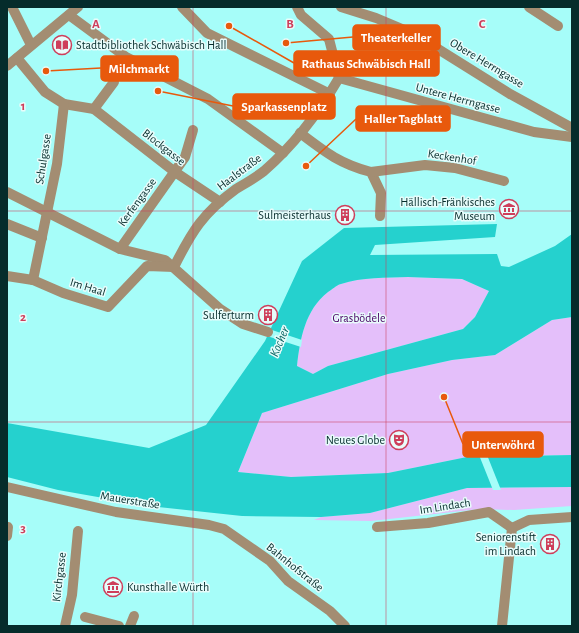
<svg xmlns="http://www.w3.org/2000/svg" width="579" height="633" font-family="'Alegreya Sans',sans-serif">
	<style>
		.green { fill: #e4bffa }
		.water { fill: #25d1ce; fill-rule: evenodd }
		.pier { fill: #a6fdf9 }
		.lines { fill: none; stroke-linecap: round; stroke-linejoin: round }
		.minor { stroke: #a38d72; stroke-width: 10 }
		.grid { fill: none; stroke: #ce3e5b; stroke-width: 1; stroke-opacity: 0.55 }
		.labels { text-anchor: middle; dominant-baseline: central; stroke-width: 3; stroke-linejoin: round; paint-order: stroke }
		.poi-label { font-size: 12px; fill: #052c2b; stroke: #e8fcfb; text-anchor: end }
		.street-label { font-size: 12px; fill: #052c2b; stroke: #e8fcfb }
		.park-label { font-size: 12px; fill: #490164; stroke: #e8fcfb }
		.water-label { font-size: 13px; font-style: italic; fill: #086462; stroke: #e8fcfb }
		.grid-label { font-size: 13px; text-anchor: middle; font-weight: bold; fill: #ce3e5b; stroke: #e8fcfb; stroke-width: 3; stroke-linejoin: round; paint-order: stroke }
		.leader { fill: none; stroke: #e8590c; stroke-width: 1.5 }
		.callout-dot { fill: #e8590c; stroke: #e8fcfb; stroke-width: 1.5 }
		.callout { fill: #e8590c; stroke: #e8590c; stroke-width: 1.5 }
		.callout-label { font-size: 13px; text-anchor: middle; font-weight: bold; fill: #fff }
	</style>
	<rect width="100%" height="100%" fill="#a6fdf9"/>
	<g class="green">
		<path d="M 408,277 L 462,279 L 489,291 L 475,317 L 463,329 L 328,366 L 313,374 L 297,366 C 300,339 305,310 328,292 C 332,290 336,285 341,284 C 361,277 387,278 408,277 Z"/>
		<polygon points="572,317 572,455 467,457 388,473 291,477 238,472 262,413 388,374 452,360 495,355 552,320"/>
		<polygon points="572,487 572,506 514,510 480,509 371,521 314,520 321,517 370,513 467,488"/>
	</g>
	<path class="water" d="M 497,224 L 495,237 L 375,245 L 370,255 L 497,254 L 501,266 L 509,267 L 555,246 L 572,234 L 572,317 L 552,320 L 495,355 L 452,360 L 388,374 L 262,413 L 238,472 L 291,477 L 388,473 L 467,457 L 572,455 L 572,487 L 467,488 L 370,513 L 321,517 L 242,516 L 149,506 L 58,490 L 7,477 L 7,423 L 149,448 L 206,425 L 265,341 L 302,261 L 344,228 ZM 408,277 L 462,279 L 489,291 L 475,317 L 463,329 L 328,366 L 313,374 L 297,366 C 300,339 305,310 328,292 C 332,290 336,285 341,284 C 362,277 386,278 408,277 Z"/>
	<g class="pier">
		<polygon points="269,329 302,340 301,347 267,336"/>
		<polygon points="479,455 487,455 501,490 493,490"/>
	</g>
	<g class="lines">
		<g class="minor">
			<polyline points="12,7 31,45"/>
			<polyline points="182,7 207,33 330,94"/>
			<polyline points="297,7 301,15 329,39 339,78"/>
			<polyline points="341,7 376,18 414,34 510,94 572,128"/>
			<polyline points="529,7 558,26"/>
			<polyline points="69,15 126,57 208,99 283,153"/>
			<polyline points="17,58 45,92 64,104 94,109 114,82"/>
			<polyline points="7,66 78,7"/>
			<polyline points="339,78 534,132 572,137"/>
			<polyline points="94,109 175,172 220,202"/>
			<path d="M 300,133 C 325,152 340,164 371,172 L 381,193 L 380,216"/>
			<polyline points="371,172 425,165 455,168 504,181"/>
			<polyline points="7,192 120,249 165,260 220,309 243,324 268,332"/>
			<polyline points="7,224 42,238"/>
			<polyline points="120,249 185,157 193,130"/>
			<path d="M 7,276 L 33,280 L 63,293 L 108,307 L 147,266 L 174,267 C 192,231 203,213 236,189 C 246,183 255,178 264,171 C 294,145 319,112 339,78"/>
			<polyline points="33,280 57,164 64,104"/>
			<polyline points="7,487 116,512 209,525 224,529 270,561 288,581 330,611 345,626"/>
			<polyline points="377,527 428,523 489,512 512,528"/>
			<polyline points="512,528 529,520 572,517"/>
			<polyline points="7,536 8,527"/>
			<polyline points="85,617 119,626"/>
			<polyline points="65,626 72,595 78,531"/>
			<polyline points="130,626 134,616"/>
			<polyline points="502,626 512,528"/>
		</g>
	</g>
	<path class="grid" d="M 193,7 L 193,626M 386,7 L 386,626M 7,211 L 572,211M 7,422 L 572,422"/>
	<defs>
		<symbol id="library-ring" viewBox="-11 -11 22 22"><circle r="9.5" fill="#e8fcfb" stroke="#ce3e5b" stroke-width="1.5"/><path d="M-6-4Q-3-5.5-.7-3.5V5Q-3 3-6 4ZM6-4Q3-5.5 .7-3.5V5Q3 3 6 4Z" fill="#ce3e5b"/></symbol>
		<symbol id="museum-ring" viewBox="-11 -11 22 22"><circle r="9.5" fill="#e8fcfb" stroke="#ce3e5b" stroke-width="1.5"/><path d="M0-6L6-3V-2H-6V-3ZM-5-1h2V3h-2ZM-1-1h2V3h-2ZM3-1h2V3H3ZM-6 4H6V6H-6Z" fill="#ce3e5b"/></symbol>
		<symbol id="building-ring" viewBox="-11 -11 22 22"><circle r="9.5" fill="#e8fcfb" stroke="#ce3e5b" stroke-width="1.5"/><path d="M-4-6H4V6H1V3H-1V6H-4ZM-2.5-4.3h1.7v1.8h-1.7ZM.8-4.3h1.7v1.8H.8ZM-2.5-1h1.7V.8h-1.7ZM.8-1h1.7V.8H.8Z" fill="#ce3e5b"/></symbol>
		<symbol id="theatre-ring" viewBox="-11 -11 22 22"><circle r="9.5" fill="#e8fcfb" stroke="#ce3e5b" stroke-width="1.5"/><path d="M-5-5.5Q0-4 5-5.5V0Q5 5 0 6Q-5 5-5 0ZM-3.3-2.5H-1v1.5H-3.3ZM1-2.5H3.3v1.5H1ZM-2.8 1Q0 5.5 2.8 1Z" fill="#ce3e5b"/></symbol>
	</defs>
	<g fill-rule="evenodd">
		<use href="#library-ring" x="51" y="34" width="22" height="22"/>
		<use href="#museum-ring" x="498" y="198" width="22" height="22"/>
		<use href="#building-ring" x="334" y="204" width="22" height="22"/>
		<use href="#building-ring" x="257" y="304" width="22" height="22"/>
		<use href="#theatre-ring" x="388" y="429" width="22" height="22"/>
		<use href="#building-ring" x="539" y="533" width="22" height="22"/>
		<use href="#museum-ring" x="102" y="576" width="22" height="22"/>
	</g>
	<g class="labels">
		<g class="poi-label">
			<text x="76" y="45" text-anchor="start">Stadtbibliothek Schwäbisch Hall</text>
			<text x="495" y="202">Hällisch-Fränkisches<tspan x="495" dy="14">Museum</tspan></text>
			<text x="331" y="215">Sulmeisterhaus</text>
			<text x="254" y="315">Sulferturm</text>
			<text x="385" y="440">Neues Globe</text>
			<text x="536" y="537">Seniorenstift<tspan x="536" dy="14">im Lindach</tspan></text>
			<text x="127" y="587" text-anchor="start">Kunsthalle Würth</text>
		</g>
		<g class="street-label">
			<text transform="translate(487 63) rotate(31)">Obere Herrngasse</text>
			<text transform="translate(458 98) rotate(15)">Untere Herrngasse</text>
			<text transform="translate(164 147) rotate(38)">Blockgasse</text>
			<text transform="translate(452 157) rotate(9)">Keckenhof</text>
			<text transform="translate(43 159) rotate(-81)">Schulgasse</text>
			<text transform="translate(239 172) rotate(-37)">Haalstraße</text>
			<text transform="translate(137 202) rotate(-54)">Kerfengasse</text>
			<text transform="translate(88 287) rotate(17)">Im Haal</text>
			<text transform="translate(130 500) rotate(9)">Mauerstraße</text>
			<text transform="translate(445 506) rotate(-9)">Im Lindach</text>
			<text transform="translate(295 567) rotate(39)">Bahnhofstraße</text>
			<text transform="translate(59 577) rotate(-83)">Kirchgasse</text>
		</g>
		<g class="park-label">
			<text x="359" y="318">Grasbödele</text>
		</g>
		<g class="water-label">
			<text transform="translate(280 342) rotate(-68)">Kocher</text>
		</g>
	</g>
	<g class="grid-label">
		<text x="96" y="28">A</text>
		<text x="290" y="28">B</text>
		<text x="482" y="28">C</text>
		<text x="23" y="110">1</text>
		<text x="23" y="321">2</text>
		<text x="23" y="532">3</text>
	</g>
	<path class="leader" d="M286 43L353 37M229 26L294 63M46 71L101 68M158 91L233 106M306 166L356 119M444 397L463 444"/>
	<g class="callout-dot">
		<circle cx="286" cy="43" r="4"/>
		<circle cx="229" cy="26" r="4"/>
		<circle cx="46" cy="71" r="4"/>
		<circle cx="158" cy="91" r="4"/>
		<circle cx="306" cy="166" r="4"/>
		<circle cx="444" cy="397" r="4"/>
	</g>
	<g class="callout">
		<rect x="353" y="25" width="87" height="25" rx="4"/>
		<rect x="294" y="51" width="145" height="25" rx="4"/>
		<rect x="101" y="56" width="77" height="25" rx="4"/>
		<rect x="233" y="94" width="102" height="25" rx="4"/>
		<rect x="356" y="106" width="94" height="25" rx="4"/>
		<rect x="463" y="432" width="80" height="25" rx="4"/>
	</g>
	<g class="callout-label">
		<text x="396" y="42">Theaterkeller</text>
		<text x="366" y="68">Rathaus Schwäbisch Hall</text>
		<text x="139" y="73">Milchmarkt</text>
		<text x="284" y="111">Sparkassenplatz</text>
		<text x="403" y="123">Haller Tagblatt</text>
		<text x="503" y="449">Unterwöhrd</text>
	</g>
	<rect width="579" height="633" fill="none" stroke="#052c2b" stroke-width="16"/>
</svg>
